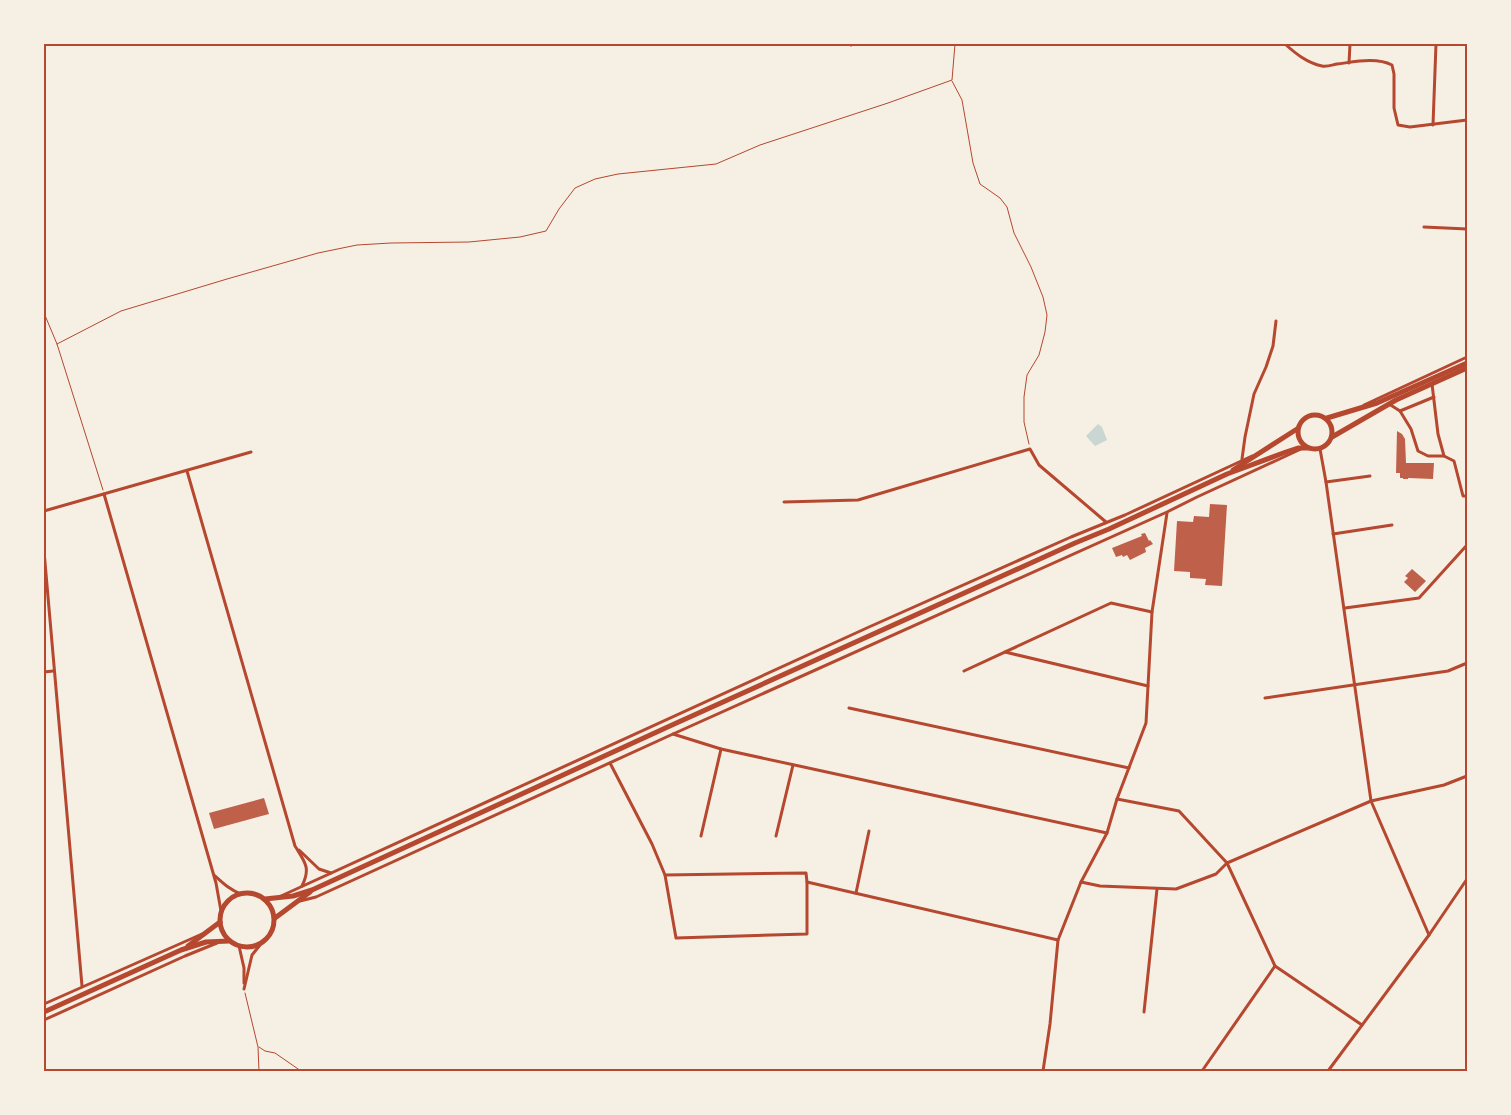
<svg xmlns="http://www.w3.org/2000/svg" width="1511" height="1115" font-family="Jost,sans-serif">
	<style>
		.water { fill: #c9d6d2 }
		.building { fill: #bf614a }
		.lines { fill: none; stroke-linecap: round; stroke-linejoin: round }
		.path { stroke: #b5482f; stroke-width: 1 }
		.minor { stroke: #b5482f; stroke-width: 3 }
		.primary { stroke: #b5482f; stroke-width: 5 }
		.neatline { fill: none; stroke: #b5482f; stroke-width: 2 }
	</style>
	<rect width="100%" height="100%" fill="#f6efe4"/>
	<polygon class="water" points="1098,424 1102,427 1107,440 1095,446 1086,436"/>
	<g class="building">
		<polygon points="1397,431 1402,434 1405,439 1406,463 1434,463 1433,479 1408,478 1408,479 1403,479 1403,478 1400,478 1400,473 1396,473"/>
		<polygon points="1210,504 1227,505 1222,586 1205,585 1206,579 1190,578 1190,572 1174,571 1177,521 1193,522 1194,516 1209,517"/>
		<polygon points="1145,533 1149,541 1150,540 1153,544 1145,548 1146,552 1130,560 1127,555 1123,557 1122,555 1116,557 1112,548 1142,536 1141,534"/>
		<polygon points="1412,569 1426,581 1415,592 1404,582 1408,578 1405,576"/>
		<polygon points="264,798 269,814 214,829 209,813"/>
	</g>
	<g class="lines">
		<g class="path">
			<polyline points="952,81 962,100 973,163 980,184 1000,198 1007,207 1014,233 1031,267 1043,297 1047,315 1045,332 1039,355 1027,375 1024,397 1024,422 1029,444"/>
			<polyline points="44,313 57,344 103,490"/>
			<polyline points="57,344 121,311 227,279 318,253 357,245 391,243 469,242 520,237 546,231 559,209 575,188 595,179 618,174 716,164 760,145 888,103 952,80 955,44"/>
			<polyline points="245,993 258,1047 259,1071"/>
			<polyline points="259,1047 265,1051 275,1053 301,1071"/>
		</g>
		<g class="minor">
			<path d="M 1285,44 C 1295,53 1307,63 1322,66 C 1327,67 1332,65 1337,64 C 1354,62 1376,57 1392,65 L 1394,74 L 1394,108 L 1398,125 L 1410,127 L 1467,120"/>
			<polyline points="851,45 851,44"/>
			<polyline points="1349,63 1350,44"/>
			<polyline points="1433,125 1436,44"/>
			<polyline points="1424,227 1467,229"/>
			<polyline points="1432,384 1438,434 1444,456 1454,461 1463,496 1467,496"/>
			<polyline points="1389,404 1400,411 1411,429 1418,451 1428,456 1444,456"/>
			<polyline points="1364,405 1467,357"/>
			<polyline points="1400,411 1434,397"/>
			<polyline points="1320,449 1326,482 1371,801 1429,935"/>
			<polyline points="1242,459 1245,437 1254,394 1266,367 1273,346 1276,321"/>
			<path d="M 187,471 L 295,846 C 305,862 311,868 302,886"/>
			<polyline points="1326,482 1370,476"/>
			<polyline points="104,494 216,883 221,911"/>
			<polyline points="784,502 858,500 1030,449 1039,465 1106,522"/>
			<polyline points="44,511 251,452"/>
			<polyline points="1333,534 1392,525"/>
			<polyline points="44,551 82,986"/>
			<polyline points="1345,608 1419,598 1467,545"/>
			<polyline points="1005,652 1148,686"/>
			<polyline points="964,671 1111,603 1152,612"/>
			<polyline points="44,672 53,671"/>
			<polyline points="1265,698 1448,671 1467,663"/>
			<polyline points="849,708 1129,768"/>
			<polyline points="673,734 721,749 1107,833"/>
			<polyline points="610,763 652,844 665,875 676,938 807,934 807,882"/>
			<polyline points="1117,799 1179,811 1227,863 1275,966 1362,1025"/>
			<polyline points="701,836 721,749"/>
			<polyline points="776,836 793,765"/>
			<polyline points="299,850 319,869 331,873"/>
			<path d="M 214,875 C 223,883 230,890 241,894"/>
			<polyline points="665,875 806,873 807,882 1058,940"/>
			<polyline points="1081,882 1100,886 1176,889 1216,874 1227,863 1371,801 1444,785 1467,776"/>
			<polyline points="856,893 869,831"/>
			<polyline points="281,896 869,627 1071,537 1125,515 1252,456"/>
			<polyline points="300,901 316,897 673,734 1167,512 1197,497 1301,449"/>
			<polyline points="239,946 244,968 244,983"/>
			<polyline points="244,989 252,955 260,945"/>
			<polyline points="44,1004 202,934"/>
			<polyline points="1144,1012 1157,889"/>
			<polyline points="44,1020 185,956 217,943"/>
			<polyline points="1043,1071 1050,1024 1058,940 1081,882 1107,833 1117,799 1146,723 1152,612 1167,513"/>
			<polyline points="1202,1071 1275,966"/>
			<polyline points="1328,1071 1429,935 1467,879"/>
		</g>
		<g class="primary">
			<circle cx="1315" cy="432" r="17"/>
			<polyline points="1327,418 1377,403 1467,363"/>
			<polyline points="1332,437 1396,400 1467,368"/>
			<polyline points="1233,470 1297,429"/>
			<circle cx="247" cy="920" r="27"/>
			<polyline points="265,899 293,896 312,890 672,725 1075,543 1109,529 1227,474 1286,452 1298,448 1309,448"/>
			<polyline points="275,918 310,892"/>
			<polyline points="188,946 220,922"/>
			<polyline points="44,1012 181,950 206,942 229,941"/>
		</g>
	</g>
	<rect width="1511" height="1115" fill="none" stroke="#f6efe4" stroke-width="90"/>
	<rect x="45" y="45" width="1421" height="1025" class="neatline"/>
</svg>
